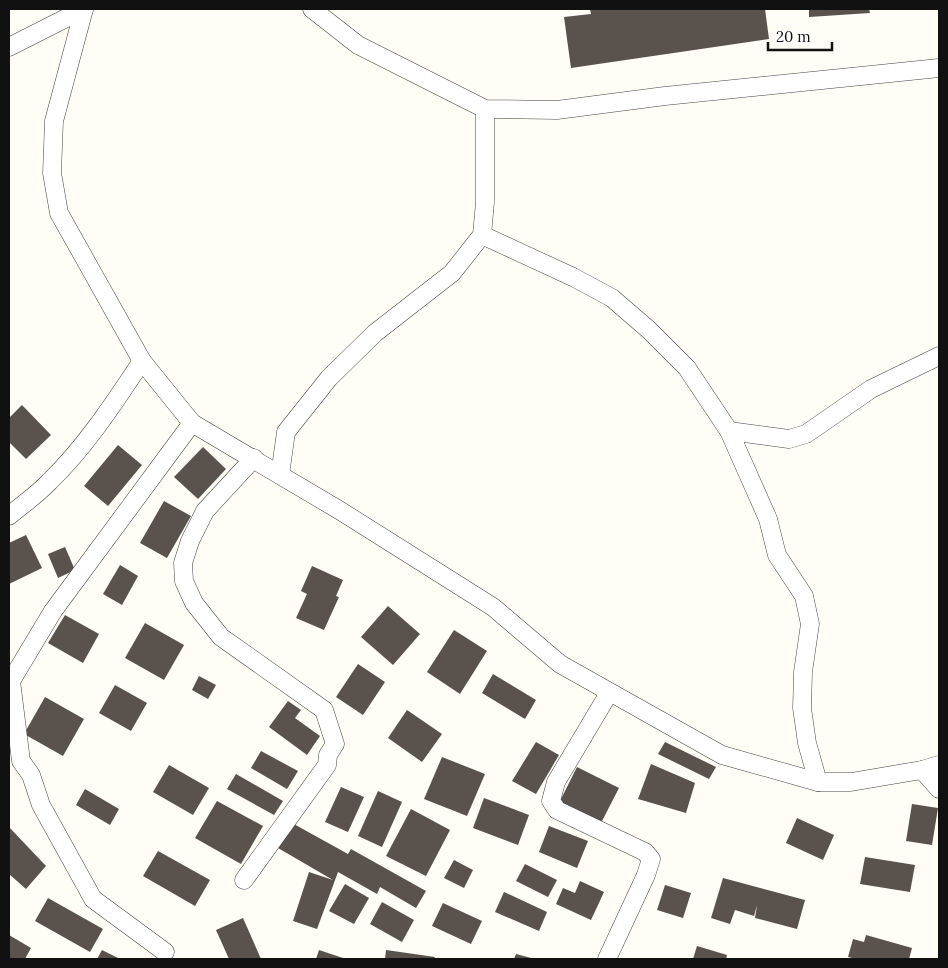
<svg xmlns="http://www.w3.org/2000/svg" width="948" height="968" font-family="Lora,serif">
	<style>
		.building { fill: #5a524d }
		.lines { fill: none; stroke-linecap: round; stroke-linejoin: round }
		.minor-casing { stroke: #444; stroke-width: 19 }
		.minor { stroke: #fff; stroke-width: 18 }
	</style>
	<rect width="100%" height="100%" fill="#fffdf5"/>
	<g class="building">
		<polygon points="590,9 765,9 769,39 571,68 564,17 591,14"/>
		<polygon points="809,9 869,9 870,13 809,17"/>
		<polygon points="22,405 51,435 26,459 9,442 9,418"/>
		<polygon points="118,445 142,465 108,506 84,486"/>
		<polygon points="203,447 226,469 198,499 174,477"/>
		<polygon points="164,501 191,516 167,558 140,543"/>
		<polygon points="26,535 42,568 9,584 9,543"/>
		<polygon points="65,547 75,570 58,578 48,554"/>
		<polygon points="120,565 138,576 122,605 103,594"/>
		<polygon points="312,566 343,580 336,596 339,597 324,630 296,618 307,594 301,591"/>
		<polygon points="388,606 420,634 393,665 361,637"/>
		<polygon points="65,615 99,634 83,663 48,643"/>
		<polygon points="145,623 184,645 164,680 125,658"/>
		<polygon points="454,630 487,651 460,694 427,672"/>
		<polygon points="358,664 385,682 363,715 336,697"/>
		<polygon points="493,674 536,700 525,719 482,693"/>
		<polygon points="199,676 216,685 208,699 192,690"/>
		<polygon points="115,685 147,703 131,731 99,713"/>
		<polygon points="45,697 84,719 63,756 24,734"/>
		<polygon points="288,701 301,710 295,718 320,736 307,755 269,727"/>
		<polygon points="407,710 442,734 422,762 388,738"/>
		<polygon points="536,742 559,755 536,794 512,781"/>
		<polygon points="665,742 716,767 709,779 658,754"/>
		<polygon points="261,751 298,771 287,789 251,768"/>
		<polygon points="442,757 485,774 467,816 424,799"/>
		<polygon points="651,764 695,783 686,813 638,799"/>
		<polygon points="169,765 209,788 193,815 153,792"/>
		<polygon points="577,767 619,788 601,823 559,803"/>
		<polygon points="236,774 283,801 274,815 227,789"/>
		<polygon points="341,787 364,797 348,832 325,822"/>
		<polygon points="85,789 119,809 110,825 76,805"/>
		<polygon points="378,791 402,802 382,847 358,836"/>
		<polygon points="484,798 529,815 518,845 473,828"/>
		<polygon points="217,801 263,826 241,864 195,838"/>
		<polygon points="912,804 938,808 932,845 906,841"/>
		<polygon points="411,809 450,830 426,876 386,856"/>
		<polygon points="797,818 834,835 823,860 786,843"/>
		<polygon points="292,823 348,854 351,849 426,891 416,908 380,887 377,894 338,872 317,929 293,921 309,872 333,880 278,848"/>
		<polygon points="549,826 588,841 577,868 539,852"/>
		<polygon points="9,827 46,866 26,889 9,874"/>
		<polygon points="158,851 210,880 195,906 143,876"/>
		<polygon points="865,857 915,865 910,892 860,884"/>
		<polygon points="454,860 473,870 464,888 444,878"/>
		<polygon points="525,864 557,880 548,897 516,881"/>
		<polygon points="723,878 805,900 797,929 755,918 757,905 754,916 735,910 730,924 711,918"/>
		<polygon points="580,881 604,892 591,920 556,904 563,888 575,893"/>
		<polygon points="345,884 369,898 354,924 329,911"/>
		<polygon points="665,885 691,893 683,918 657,910"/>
		<polygon points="504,892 547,912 539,931 495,912"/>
		<polygon points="48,898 103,929 90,952 35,921"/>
		<polygon points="382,902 414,920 402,942 370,924"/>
		<polygon points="443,903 482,921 471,944 432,926"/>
		<polygon points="243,918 261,959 229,959 216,930"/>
		<polygon points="9,935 31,948 25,959 9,959"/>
		<polygon points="866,935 912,948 909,959 857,959 848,957 853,939 864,942"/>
		<polygon points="697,946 727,955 726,959 693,959"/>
		<polygon points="102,950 120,959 97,959"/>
		<polygon points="319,950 346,959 316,959"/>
		<polygon points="386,950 435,957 434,959 385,959"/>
		<polygon points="516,954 535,959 514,959"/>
	</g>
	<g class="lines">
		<defs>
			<g id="minor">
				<polyline points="84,9 54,121 52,173 59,213 142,361 192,423 339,510 493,607 560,664 722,755 818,782 851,782 922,770 939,765"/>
				<polyline points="312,9 358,45 485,109 557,110 665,96 939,68"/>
				<polyline points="9,47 84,9"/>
				<polyline points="482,235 573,277 612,298 649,330 687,368 729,431 768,519 777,555 804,596 810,624 803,672 802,708 807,743 818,782"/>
				<polyline points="729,431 789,439 806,434 871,389 939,356"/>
				<polyline points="280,475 286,432 329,378 375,333 452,273 482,235 485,202 485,109"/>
				<path d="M 9,516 C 22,505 38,494 50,481 C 86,446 114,403 142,361"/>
				<polyline points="922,770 939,789"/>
				<polyline points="244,880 327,765 328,755 335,744 324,710 221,637 194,603 184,581 183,563 190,541 205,511 254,458"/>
				<polyline points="165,952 93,899 41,805 31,775 21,761 11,681 53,611 192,423"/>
				<polyline points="607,959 646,875 651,859 645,852 557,810 551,801 556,782 609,693"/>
			</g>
		</defs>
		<use href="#minor" class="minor-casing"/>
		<use href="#minor" class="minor"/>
	</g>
	<rect width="948" height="968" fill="none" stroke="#111111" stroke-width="20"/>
	<path d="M768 42v8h64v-8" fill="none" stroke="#111111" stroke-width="2.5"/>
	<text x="776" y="42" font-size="15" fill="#111111" stroke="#ffffff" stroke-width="4" paint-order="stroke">20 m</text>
</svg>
